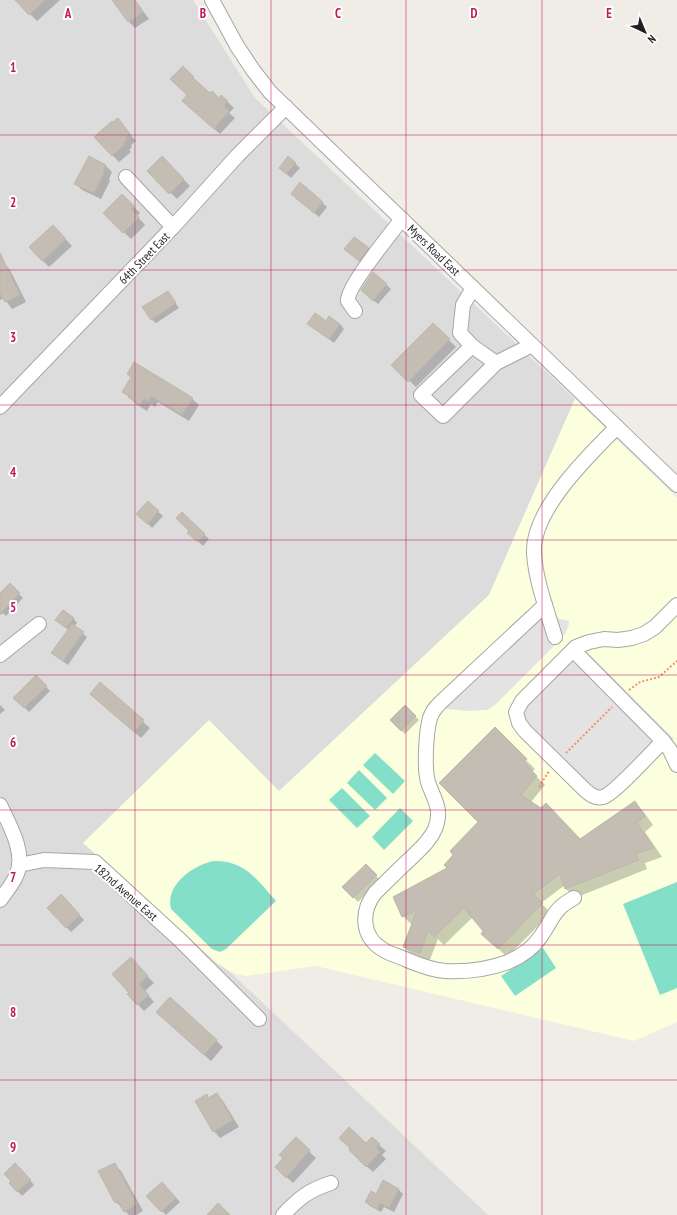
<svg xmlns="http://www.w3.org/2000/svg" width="677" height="1215" font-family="'PT Sans Narrow',sans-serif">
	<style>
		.residential { fill: #dddcdc }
		.education { fill: #fbffde }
		.pitch { fill: #83dfc7 }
		.parking { fill: #e3e3e3 }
		.shadow { fill: #0003 }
		.building { fill: #c4bdb4; stroke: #c1b6a7 }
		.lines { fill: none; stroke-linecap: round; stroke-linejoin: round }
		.minor-casing { stroke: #a6a6a6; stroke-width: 16 }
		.path { stroke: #fa8d6c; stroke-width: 2; stroke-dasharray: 2 2; stroke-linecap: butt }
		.minor { stroke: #fff; stroke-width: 14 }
		.grid { fill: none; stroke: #c2185b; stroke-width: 1; stroke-opacity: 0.55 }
		.labels { text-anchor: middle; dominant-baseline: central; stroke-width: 4; stroke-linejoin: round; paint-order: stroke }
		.street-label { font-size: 12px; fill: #1f1f1f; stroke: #fff }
		.grid-label { font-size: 13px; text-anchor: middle; font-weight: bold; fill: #c2185b; stroke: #fff; stroke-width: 4; stroke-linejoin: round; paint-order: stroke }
	</style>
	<rect width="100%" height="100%" fill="#efede5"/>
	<polygon class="residential" points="0,0 193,0 255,98 575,399 489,595 279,792 209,721 163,914 217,963 229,971 488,1215 0,1215"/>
	<polygon class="education" points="575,399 677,498 677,1022 634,1041 316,966 246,976 236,974 229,971 217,963 83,843 209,720 279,791 489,595"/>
	<g class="pitch">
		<polygon points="375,753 405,781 393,794 363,765"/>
		<polygon points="359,770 387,798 375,810 347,783"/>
		<polygon points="342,788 370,816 357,828 329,800"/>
		<polygon points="400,808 413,821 384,850 372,837"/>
		<path d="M 214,861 C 245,860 258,881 276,901 L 226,949 L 220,952 L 212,949 L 171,909 C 165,885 193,865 214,861 Z"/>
		<polygon points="677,882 677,988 660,995 623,904"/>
		<polygon points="543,948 556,968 515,996 501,976"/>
	</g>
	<g class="parking">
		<polygon points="527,611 569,621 569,624 566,632 560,640 496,704 488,710 484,710 469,711 425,707"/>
		<polygon points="575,640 674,739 619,795 610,802 601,805 591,803 587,800 513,726 510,718 510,715"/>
	</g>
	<g class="shadow">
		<polygon points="23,0 60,0 37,21 19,3"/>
		<polygon points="113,0 135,0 149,19 135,28 129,22"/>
		<polygon points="183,67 210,95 219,99 221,96 234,108 229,113 235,118 220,134 189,107"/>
		<polygon points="118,120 136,141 131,145 132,147 129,150 131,152 119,162 95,137"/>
		<polygon points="162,158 190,186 177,199 148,171"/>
		<polygon points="289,158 300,168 291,178 284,172"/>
		<polygon points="106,166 112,172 109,179 110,181 101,199 82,190 76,184"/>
		<polygon points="301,184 327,207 319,217 296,198"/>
		<polygon points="122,195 140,213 137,216 145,225 131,239 104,213"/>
		<polygon points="60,233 72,246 49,267 42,260"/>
		<polygon points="368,249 372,253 364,265 350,253"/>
		<polygon points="4,263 10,270 26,302 12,309 4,298 0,300 0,265"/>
		<polygon points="373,273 391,289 378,304 366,294"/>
		<polygon points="167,292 179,308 156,323 151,319"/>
		<polygon points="326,322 340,324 344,329 334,343 309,324"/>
		<polygon points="433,324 456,347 416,387 393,365"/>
		<polygon points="132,378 192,399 199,405 189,421 158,402 155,407 151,404 147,411 136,404 123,391"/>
		<polygon points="148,503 163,516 152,528 138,514"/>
		<polygon points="182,513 209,539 203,546 189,533 191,531"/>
		<polygon points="10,585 23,598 6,616 3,613 0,615 0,595"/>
		<polygon points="73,618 77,623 74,627 87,637 68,665 57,657 69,630 56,620"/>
		<polygon points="36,677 50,691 29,712 15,698"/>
		<polygon points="100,684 150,728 141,738 91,694"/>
		<polygon points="0,705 5,710 0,714"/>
		<polygon points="405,706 419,720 405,734 391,720"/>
		<polygon points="495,729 535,769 532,772 545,785 531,802 580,840 634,802 643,811 653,825 645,832 662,857 645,863 647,869 575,898 566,889 565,885 541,903 551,913 507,957 491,942 484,931 473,917 444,945 438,939 429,962 413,956 404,947 412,925 403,916 448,868 479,822"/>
		<polygon points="366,865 380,880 358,902 344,887"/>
		<polygon points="61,896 84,920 71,932 48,908"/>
		<polygon points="137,965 154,983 145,991 154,1002 144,1011 128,994 130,993"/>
		<polygon points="170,998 223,1047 211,1061 164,1019"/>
		<polygon points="217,1094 223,1101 239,1127 220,1138 214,1131 206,1096 209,1098"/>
		<polygon points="296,1139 316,1158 293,1183 276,1167 284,1158"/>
		<polygon points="367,1144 379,1145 386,1151 382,1155 386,1159 373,1172 356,1157"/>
		<polygon points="114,1164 121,1171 143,1211 136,1215 129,1215 116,1202"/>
		<polygon points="20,1168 34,1185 22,1196 11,1183"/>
		<polygon points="384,1182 399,1190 403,1194 394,1212 384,1207 381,1212 370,1206 366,1202 377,1195"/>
		<polygon points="162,1183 180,1202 166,1215 162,1211"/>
	</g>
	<g class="building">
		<polygon points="15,0 45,0 29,15"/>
		<polygon points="112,0 135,0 143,12 128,22"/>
		<polygon points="183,66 194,77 193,78 210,93 212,91 219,98 221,95 228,101 224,106 229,111 214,129 182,101 187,95 170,79"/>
		<polygon points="118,118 130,134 125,138 127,140 123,143 125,144 112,156 94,137 112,121 113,122"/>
		<polygon points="89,156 106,165 103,172 104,173 94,193 74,184"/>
		<polygon points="162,156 184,179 169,194 147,171"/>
		<polygon points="288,156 296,163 286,174 279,168"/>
		<polygon points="300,182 323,202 314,213 291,194"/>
		<polygon points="122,194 134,206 131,209 139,217 123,233 103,213"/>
		<polygon points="53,225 66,239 42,261 29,247"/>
		<polygon points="354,237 369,248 359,261 344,249"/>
		<polygon points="0,253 20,295 5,302 0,293"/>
		<polygon points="373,272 387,284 373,301 361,290"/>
		<polygon points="168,291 176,303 151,320 142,307"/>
		<polygon points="315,313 326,321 329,316 340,324 329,339 307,324"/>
		<polygon points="433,323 450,339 408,382 391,365"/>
		<polygon points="134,362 193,398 182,415 151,396 148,401 144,398 140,405 128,397 129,396 122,392 131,377 127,374"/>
		<polygon points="148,501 159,511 147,524 136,514"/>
		<polygon points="182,512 205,534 198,542 187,533 189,531 176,518"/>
		<polygon points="10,583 20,593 0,614 0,593"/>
		<polygon points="63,610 74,618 66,628 55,620"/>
		<polygon points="72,624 84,632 63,661 51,653"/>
		<polygon points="36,675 47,686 24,708 13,698"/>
		<polygon points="100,682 144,720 134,732 90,694"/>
		<polygon points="405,705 416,716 401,731 390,720"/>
		<polygon points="495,727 527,759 524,762 537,776 521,795 541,808 546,803 580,839 635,801 645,816 637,823 654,848 636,854 639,860 565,889 560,874 533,894 543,903 498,949 481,934 483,931 464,908 434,937 428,931 420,953 403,947 417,910 402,917 393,897 447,868 444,865 453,855 450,851 478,822 439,783"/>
		<polygon points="366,864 377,875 353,898 342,887"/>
		<polygon points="61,894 80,915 66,928 47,908"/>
		<polygon points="131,957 148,976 139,984 149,995 137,1005 127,994 129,993 112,974"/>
		<polygon points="170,997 217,1040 204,1055 156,1012"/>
		<polygon points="217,1093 233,1120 213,1132 195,1101 207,1094 208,1098"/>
		<polygon points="349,1127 366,1143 372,1137 380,1144 376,1148 380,1152 366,1167 349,1150 350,1148 339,1138"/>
		<polygon points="296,1137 310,1150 286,1178 275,1167 283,1158 279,1155"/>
		<polygon points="15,1163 31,1180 17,1192 9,1183 11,1181 4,1174"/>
		<polygon points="115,1163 137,1204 124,1212 118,1201 115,1203 98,1171"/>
		<polygon points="383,1180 399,1189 389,1208 380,1203 377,1209 365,1202 371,1191 376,1194"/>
		<polygon points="162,1182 176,1198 161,1212 146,1196"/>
		<polygon points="218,1203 230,1215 207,1215"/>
	</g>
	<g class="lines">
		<defs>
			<g id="minor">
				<polyline points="212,0 237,46 253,70 270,92 677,485"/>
				<polyline points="126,177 173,227"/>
				<polyline points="473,288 463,305 460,333 472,346 421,395 443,416 496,363 532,345"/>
				<path d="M 355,311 L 348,301 C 346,288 392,232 402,219"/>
				<polyline points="472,346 496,363"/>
				<polyline points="0,407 173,227 237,156 286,107"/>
				<path d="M 545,605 L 440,703 C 436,707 432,712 430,718 C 426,732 424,768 428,782 C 434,800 443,809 435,829 C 430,841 419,850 410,859 C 398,870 386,882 375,893 C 361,911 361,936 382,949 C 389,954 399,956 407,960 C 419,965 432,970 445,971 C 465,972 489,969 508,962 C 522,956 533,948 541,936 C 554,918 553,909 574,898"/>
				<path d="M 555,637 C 547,610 536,582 534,554 C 531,511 588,456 617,427"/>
				<polyline points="573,650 663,741 670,750 677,765"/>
				<polyline points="0,655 39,624"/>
				<path d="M 663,741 C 653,751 614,794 603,797 C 596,799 591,795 586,791 L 525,731 L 519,723 L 516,712 L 522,701 L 576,647 L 589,642 L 604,639 L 618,640 L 632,638 L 644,634 L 655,627 L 677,605"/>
				<path d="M 0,805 C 9,824 27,854 16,876 C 12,885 6,892 0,900"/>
				<polyline points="19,865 44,860 95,862 180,940 259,1019"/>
				<path d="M 283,1215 C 299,1198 309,1190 331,1183"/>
			</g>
		</defs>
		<use href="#minor" class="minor-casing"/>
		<g class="path">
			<polyline points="629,690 640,682 659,677 677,661"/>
			<polyline points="566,753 612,707"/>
			<polyline points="539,787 549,771"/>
		</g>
		<use href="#minor" class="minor"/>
	</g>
	<path class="grid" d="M 135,0 L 135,1215M 271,0 L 271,1215M 406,0 L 406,1215M 542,0 L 542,1215M 0,135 L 677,135M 0,270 L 677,270M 0,405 L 677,405M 0,540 L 677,540M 0,675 L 677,675M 0,810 L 677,810M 0,945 L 677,945M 0,1080 L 677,1080"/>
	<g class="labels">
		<g class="street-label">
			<text transform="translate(434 250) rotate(44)">Myers Road East</text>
			<text transform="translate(144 258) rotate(-46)">64th Street East</text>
			<text transform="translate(126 892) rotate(41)">182nd Avenue East</text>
		</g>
	</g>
	<g class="grid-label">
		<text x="68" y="18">A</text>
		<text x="203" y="18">B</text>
		<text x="338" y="18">C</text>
		<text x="474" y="18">D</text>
		<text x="609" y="18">E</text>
		<text x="13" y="72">1</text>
		<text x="13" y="207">2</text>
		<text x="13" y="342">3</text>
		<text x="13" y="477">4</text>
		<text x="13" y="612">5</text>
		<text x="13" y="747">6</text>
		<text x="13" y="882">7</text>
		<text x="13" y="1017">8</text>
		<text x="13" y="1152">9</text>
	</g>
	<g transform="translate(645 32) rotate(136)" stroke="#ffffff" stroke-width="3" paint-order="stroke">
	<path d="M0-3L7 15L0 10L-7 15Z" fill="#1f1f1f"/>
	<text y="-6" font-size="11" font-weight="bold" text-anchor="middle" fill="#1f1f1f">N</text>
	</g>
</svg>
